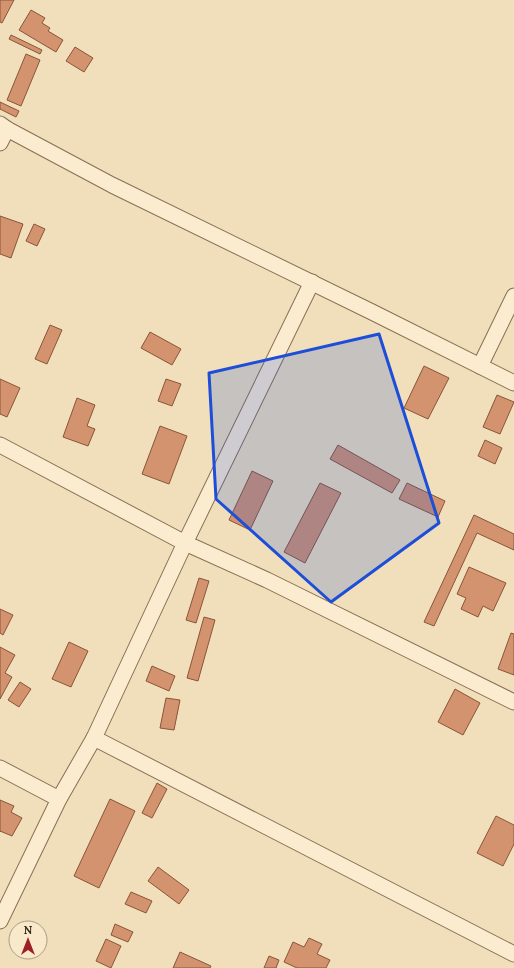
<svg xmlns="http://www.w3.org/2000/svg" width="514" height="968" font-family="Lora,serif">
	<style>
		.building { fill: #d2936e; stroke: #8a5538 }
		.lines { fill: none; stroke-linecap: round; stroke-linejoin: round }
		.street-casing { stroke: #896e54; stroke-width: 17 }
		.street { stroke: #fbeccf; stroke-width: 15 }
		.marked { fill: #1d4ed8; fill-opacity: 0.2; stroke: #1d4ed8; stroke-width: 3; stroke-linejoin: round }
	</style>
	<rect width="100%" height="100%" fill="#f1dfbb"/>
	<g class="building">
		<polygon points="0,0 14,0 2,23 0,22"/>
		<polygon points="31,10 45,18 42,23 50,28 48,31 63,40 56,52 19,30"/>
		<polygon points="11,35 42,50 40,54 9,39"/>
		<polygon points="75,47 93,58 84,72 66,61"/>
		<polygon points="26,54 40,60 21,106 7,100"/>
		<polygon points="0,102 19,111 16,117 0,109"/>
		<polygon points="0,216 23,224 11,258 0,254"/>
		<polygon points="34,224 45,229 37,246 26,241"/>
		<polygon points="50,325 62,330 47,364 35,359"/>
		<polygon points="150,332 181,349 172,365 141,348"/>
		<polygon points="424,366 449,378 428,419 404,408"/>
		<polygon points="0,379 20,388 7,417 0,414"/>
		<polygon points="166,379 181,384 172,406 158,401"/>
		<polygon points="497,395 514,402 500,434 483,427"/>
		<polygon points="77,398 95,405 87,426 95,429 88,446 63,437"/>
		<polygon points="160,426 187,436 169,484 142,474"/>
		<polygon points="485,440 502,448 495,464 478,456"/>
		<polygon points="338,445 400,480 392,493 330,459"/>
		<polygon points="252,471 273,481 250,530 229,520"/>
		<polygon points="320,483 341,493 305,563 284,552"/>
		<polygon points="407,483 445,501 438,517 399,499"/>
		<polygon points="474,515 514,534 514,550 477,533 434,626 424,622"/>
		<polygon points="469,567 506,583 493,611 483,606 478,617 461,609 466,598 457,594"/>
		<polygon points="199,578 209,581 196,623 186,620"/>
		<polygon points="0,609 13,615 3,635 0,633"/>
		<polygon points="204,617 215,620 198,681 187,678"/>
		<polygon points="511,633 514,634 514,675 498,669"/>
		<polygon points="69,642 88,651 71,687 52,679"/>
		<polygon points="0,647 15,655 5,673 12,677 0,699"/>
		<polygon points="152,666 175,676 169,691 146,681"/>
		<polygon points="20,682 31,689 19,707 8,700"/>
		<polygon points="455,689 480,703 463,735 438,722"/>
		<polygon points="166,698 180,700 174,730 160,728"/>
		<polygon points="157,783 167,789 152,818 142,813"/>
		<polygon points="110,799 135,811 99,888 74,876"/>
		<polygon points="0,800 14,806 11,812 22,818 12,836 0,831 0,832"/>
		<polygon points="496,816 514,825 514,844 503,866 477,853"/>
		<polygon points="158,867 189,890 179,904 148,881"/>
		<polygon points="131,892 152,901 146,913 125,904"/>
		<polygon points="115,924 133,932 128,942 111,935"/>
		<polygon points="309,938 322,944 317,954 330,960 326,968 297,968 284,962 293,942 304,947"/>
		<polygon points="106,939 121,946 111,968 96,961"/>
		<polygon points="180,952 211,966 210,968 173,968"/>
		<polygon points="269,956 279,960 276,968 264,968"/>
	</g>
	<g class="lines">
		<defs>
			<g id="street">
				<polyline points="0,124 7,129 112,185 372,312 514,383"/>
				<polyline points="0,143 7,129"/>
				<polyline points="480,366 514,296"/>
				<polyline points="0,445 185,543 267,580 514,702"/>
				<polyline points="94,738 514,954"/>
				<polyline points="0,768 59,799"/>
				<polyline points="0,921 59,799 94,738 185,543 312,282"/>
			</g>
		</defs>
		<use href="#street" class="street-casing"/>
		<use href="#street" class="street"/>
	</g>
	<path class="marked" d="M 379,334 L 439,523 L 331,602 L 216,499 L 209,373 Z"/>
	<g transform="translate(28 940)"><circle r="19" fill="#f8e9cb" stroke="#ab9b84"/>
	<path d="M0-3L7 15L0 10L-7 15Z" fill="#9c1f26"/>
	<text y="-6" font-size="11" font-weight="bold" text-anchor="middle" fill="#37271a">N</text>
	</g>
</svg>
